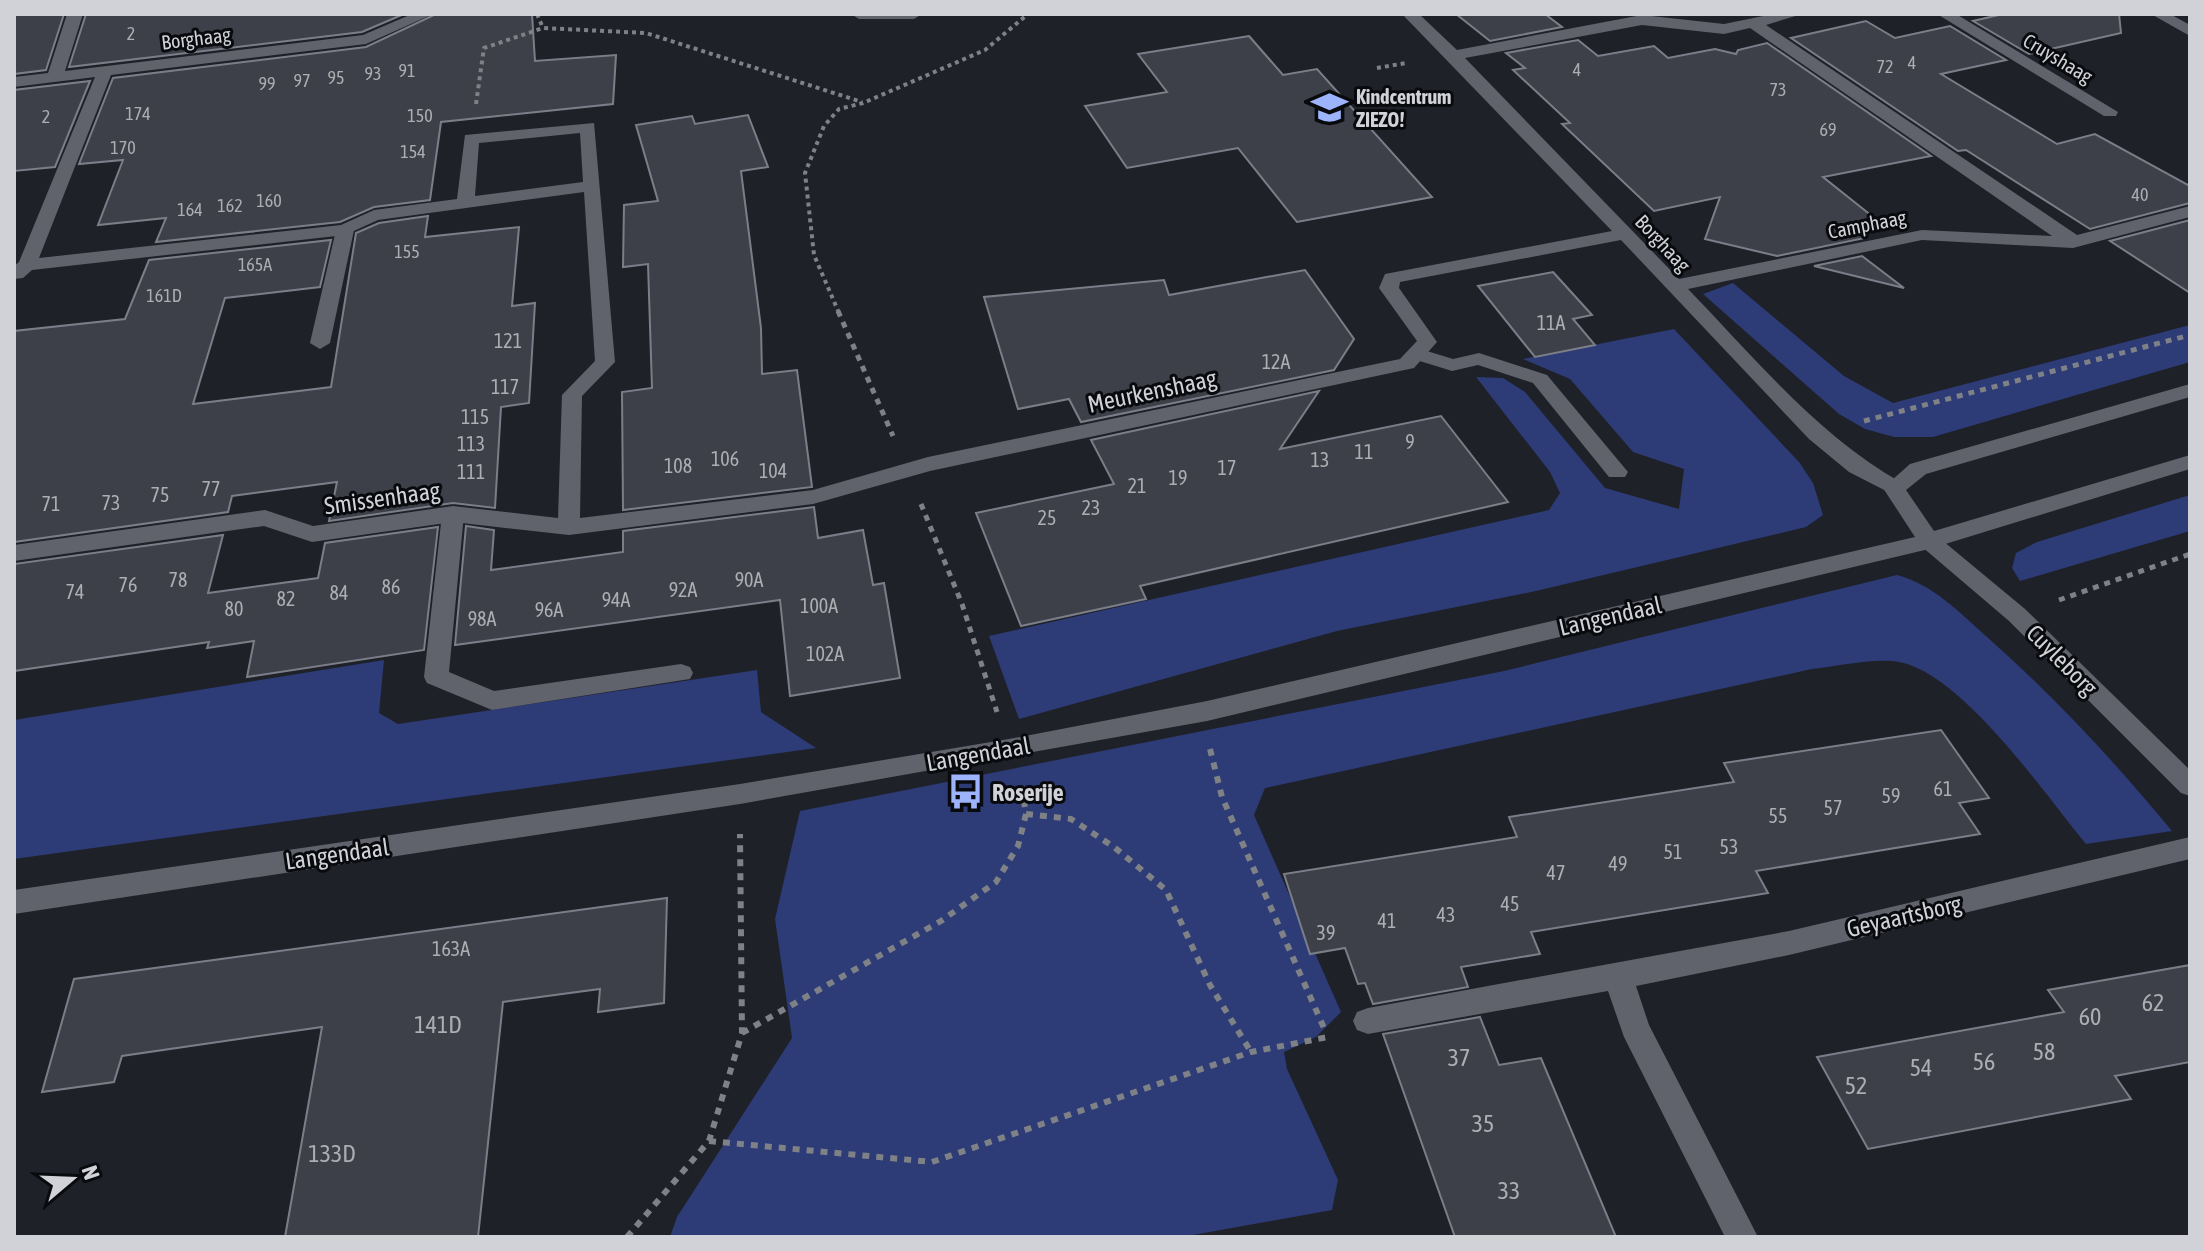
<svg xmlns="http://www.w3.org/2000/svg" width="2204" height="1251" font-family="'Asap Condensed',sans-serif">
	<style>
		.green { fill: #2d3b76 }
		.building { fill: #3d4048; stroke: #7b7e88; stroke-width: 2 }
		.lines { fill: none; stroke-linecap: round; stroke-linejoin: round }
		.path-far2 { stroke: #7e8186; stroke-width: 4; stroke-dasharray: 4 4; stroke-linecap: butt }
		.path-far1 { stroke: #7e8186; stroke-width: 5; stroke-dasharray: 6 6; stroke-linecap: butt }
		.path { stroke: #7e8186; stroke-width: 6; stroke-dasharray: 7 7; stroke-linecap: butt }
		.service { fill: #60636c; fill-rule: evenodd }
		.minor { fill: #60636c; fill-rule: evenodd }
		.tertiary { fill: #60636c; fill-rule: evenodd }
		.labels { text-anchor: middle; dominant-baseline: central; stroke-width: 6; stroke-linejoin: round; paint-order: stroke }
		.far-number-label { font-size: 18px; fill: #abaeb3 }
		.far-street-label { font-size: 20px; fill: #d0d2d7; stroke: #090a0e }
		.far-poi-label { font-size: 20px; font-weight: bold; fill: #d0d2d7; stroke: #090a0e; text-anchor: start }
		.number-label { font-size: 20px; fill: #abaeb3 }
		.street-label { font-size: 24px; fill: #d0d2d7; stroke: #090a0e }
		.poi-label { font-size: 24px; font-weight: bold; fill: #d0d2d7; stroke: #090a0e; text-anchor: start }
		.near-number-label { font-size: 24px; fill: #abaeb3 }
	</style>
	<rect width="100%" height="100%" fill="#1e2128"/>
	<g class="green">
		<polygon points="1733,283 1844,376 1893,403 2190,325 2190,362 1933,437 1894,437 1865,429 1839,414 1703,294"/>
		<polygon points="1674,329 1799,462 1813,483 1823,515 1806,527 1536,591 1337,631 1019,719 989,636 1549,510 1560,493 1550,472 1476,377 1503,378 1525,392 1605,488 1679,509 1684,469 1633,452 1570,379 1523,359"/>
		<polygon points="2190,495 2190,531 2020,581 2012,568 2016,553 2037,542"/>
		<path d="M 1897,575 C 1934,585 1959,612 1987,637 C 2054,696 2115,762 2172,831 L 2086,844 C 2045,795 1957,665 1892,661 C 1867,659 1838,666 1812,669 L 1265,788 L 1254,815 L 1341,1012 L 1316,1037 L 1284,1052 L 1287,1069 L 1338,1180 L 1332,1210 L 1182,1237 L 670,1237 L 677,1217 L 792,1038 L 775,919 L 800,811 L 1504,671 Z"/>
		<polygon points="384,660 379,713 398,724 757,670 761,712 816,748 14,859 14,720"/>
	</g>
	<g class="building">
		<polygon points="14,14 64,14 46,70 14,74"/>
		<polygon points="86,14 404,14 362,32 69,67"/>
		<polygon points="436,14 532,14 535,61 616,55 613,104 441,122 430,200 374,207 340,222 156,242 166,218 98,225 123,160 79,164 113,78 366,47"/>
		<polygon points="1456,14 1545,14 1562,27 1490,41"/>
		<polygon points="2003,14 2119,14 2121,33 2029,54 1973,21"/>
		<polygon points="1866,21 1895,38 1950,26 2006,60 1941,74 2057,144 2095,134 2190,186 2190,203 2090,229 1966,150 1958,151 1791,38"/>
		<polygon points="1249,36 1283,75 1317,69 1432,197 1297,222 1238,148 1127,168 1085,106 1167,92 1138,54"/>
		<polygon points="1578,40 1598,56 1654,46 1668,58 1715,49 1736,54 1738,50 1767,43 1931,156 1823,177 1872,216 1865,238 1777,256 1705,239 1720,197 1654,211 1562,124 1570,123 1513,70 1525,68 1506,53"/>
		<polygon points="90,81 55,167 14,171 14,90"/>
		<polygon points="748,115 768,167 741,171 761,328 762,374 797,370 812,487 623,510 622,392 652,388 648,264 623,267 624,205 658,201 636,125 692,116 695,124"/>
		<polygon points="428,216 425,237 519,227 512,306 535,303 529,403 501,407 495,508 453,503 329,521 337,482 232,496 228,512 14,542 14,331 125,319 149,260 331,240 320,287 225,298 193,404 331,387 356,233 379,223"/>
		<polygon points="2190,220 2190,293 2110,241"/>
		<polygon points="1862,256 1904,288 1814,266"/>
		<polygon points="1305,270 1354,339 1334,370 1081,422 1069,399 1018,409 984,297 1164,280 1169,295"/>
		<polygon points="1553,272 1592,315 1573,319 1595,345 1535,357 1478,286"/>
		<polygon points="1319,391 1280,449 1441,416 1508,502 1140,586 1146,599 1021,626 976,513 1114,484 1091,440"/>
		<polygon points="814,507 818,538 863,530 873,585 884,583 900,678 790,696 780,600 455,645 466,526 494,530 491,570 623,552 623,531"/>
		<polygon points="438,527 424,650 247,677 254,641 207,648 209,642 14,671 14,564 223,535 208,593 318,578 325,543"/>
		<polygon points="1941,730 1989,798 1959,803 1980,834 1756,871 1768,893 1531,932 1540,954 1461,967 1468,987 1373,1004 1365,983 1358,984 1345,948 1310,954 1284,874 1517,837 1509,817 1734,782 1724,763"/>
		<polygon points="667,898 664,1003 598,1012 600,989 503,1002 478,1237 285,1237 322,1027 122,1056 114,1082 42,1092 74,979"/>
		<polygon points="2190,965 2190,1062 2115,1076 2131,1099 1868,1149 1817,1057 2064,1012 2048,990"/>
		<polygon points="1480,1017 1499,1065 1541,1058 1616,1237 1455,1237 1383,1034"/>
	</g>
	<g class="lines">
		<g class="path-far2">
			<polyline points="537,14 543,28"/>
			<polyline points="1377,68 1406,63"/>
			<polyline points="476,104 484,48 543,28 646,33 862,102"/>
			<polyline points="839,313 814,255 805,173 824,126 839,109 863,103 985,50 1028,14"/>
		</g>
		<g class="path-far1">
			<polyline points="838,311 893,436"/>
			<polyline points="1864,421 2190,335"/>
			<polyline points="921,504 962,604 997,712"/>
			<polyline points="2059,600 2190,554"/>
		</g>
		<g class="path">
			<polyline points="1210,749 1222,797 1324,1028"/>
			<polyline points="1026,814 1071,819 1114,847 1166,890 1210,985 1251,1052"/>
			<polyline points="742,1033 941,921 996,882 1018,846 1026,814 1021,783"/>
			<polyline points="709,1141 932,1162 1251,1052 1328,1037"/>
			<polyline points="627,1237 709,1141 742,1033 740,834"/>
		</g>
		<g class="service">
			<polygon points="345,225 354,230 330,343 320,349 310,343 336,230"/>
			<polygon points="1417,348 1453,359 1479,353 1547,375 1628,472 1625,477 1609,477 1533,383 1478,365 1452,371 1410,358 1407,354"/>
			<polygon points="453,506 464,514 449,672 494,691 681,664 690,667 693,673 690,679 492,710 427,683 424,677 442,514"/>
		</g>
		<g class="minor">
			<path d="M 67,14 L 83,14 L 65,71 L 363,35 L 412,14 L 433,14 L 366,44 L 111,75 L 39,258 L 341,225 L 374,210 L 457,199 L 465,135 L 594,123 L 615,362 L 582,396 L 580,518 L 813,490 L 928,457 L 1400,359 L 1417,341 L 1379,288 L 1385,274 L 1612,231 L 1402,14 L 1419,14 L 1457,50 L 1642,15 L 1724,24 L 1773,14 L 1802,14 L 1766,25 L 2077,235 L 2190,206 L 2190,217 L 2073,248 L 1922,240 L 1688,289 C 1755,358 1817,435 1902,483 L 1905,488 L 1902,493 L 1894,495 L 1849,472 L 1809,439 L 1621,240 L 1400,282 L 1399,288 L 1437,342 L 1414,368 L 930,471 L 813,504 L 569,535 L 453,522 L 312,542 L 264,526 L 14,561 L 14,545 L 265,510 L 313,526 L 453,506 L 558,518 L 562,395 L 595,361 L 584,192 L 378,220 L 345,235 L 32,270 L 23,278 L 14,279 L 14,266 L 19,262 L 95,77 L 14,87 L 14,77 L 48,73 ZM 1642,25 L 1724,34 L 1750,28 L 2052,236 L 1922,230 L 1679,279 L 1465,58 ZM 580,133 L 583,182 L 475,196 L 479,143 Z"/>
			<polygon points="851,14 922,14 914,19 859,19"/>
			<polygon points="1937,14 1956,14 2118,112 2116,116 2104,116"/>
			<polygon points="2151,14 2170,14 2190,25 2190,36"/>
			<polygon points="1929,533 1937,536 2025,609 2190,770 2190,796 2181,793 2009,621 1921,546 1918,541 1921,536"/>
			<polygon points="2190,837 2190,859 1789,955 1636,986 1649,1025 1758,1237 1725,1237 1624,1037 1608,991 1368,1034 1357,1030 1353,1021 1357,1012 1368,1008 1789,931"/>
		</g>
		<polygon class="tertiary" points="2190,384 2190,397 1926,474 1906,490 1934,531 2190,455 2190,469 1929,549 1207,721 740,804 14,914 14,890 740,784 1009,739 1207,701 1915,537 1883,488 1910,464"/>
	</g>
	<defs>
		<symbol id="school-bare" viewBox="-9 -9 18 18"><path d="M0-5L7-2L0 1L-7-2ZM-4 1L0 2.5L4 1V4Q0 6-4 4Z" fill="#9db4fd" stroke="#090a0e" stroke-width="2.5" paint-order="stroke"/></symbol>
		<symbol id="bus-bare" viewBox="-9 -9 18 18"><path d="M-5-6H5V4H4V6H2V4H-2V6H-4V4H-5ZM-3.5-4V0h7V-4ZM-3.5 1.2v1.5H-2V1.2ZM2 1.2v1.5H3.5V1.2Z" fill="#9db4fd" stroke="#090a0e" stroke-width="2.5" paint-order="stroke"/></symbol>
	</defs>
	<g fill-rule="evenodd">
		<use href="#school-bare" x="1304" y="82" width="51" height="51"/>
		<use href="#bus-bare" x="940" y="766" width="51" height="51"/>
	</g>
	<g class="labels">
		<g class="far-number-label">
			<text x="131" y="33">2</text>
			<text x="1912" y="62">4</text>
			<text x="1885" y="66">72</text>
			<text x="1577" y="69">4</text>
			<text x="407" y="70">91</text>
			<text x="373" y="73">93</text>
			<text x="336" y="77">95</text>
			<text x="302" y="80">97</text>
			<text x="267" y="83">99</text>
			<text x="1778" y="89">73</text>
			<text x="138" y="113">174</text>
			<text x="420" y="115">150</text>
			<text x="46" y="116">2</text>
			<text x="1828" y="129">69</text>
			<text x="123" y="147">170</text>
			<text x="413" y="151">154</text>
			<text x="2140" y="194">40</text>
			<text x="269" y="200">160</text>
			<text x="230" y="205">162</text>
			<text x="190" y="209">164</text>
			<text x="407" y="251">155</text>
			<text x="255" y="264">165A</text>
			<text x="164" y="295">161D</text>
		</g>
		<g class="far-street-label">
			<text transform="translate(196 38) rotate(-7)">Borghaag</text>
			<text transform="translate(2058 58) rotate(31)">Cruyshaag</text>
			<text transform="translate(1867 224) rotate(-11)">Camphaag</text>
			<text transform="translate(1663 243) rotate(47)">Borghaag</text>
		</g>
		<g class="far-poi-label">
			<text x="1356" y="96">Kindcentrum<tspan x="1356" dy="23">ZIEZO!</tspan></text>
		</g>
		<g class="number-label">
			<text x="1551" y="322">11A</text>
			<text x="508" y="340">121</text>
			<text x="1276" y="361">12A</text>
			<text x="505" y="386">117</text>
			<text x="475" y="416">115</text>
			<text x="1410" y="441">9</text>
			<text x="471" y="443">113</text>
			<text x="1364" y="451">11</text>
			<text x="725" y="458">106</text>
			<text x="1320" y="459">13</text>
			<text x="678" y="465">108</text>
			<text x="1227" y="467">17</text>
			<text x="773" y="470">104</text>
			<text x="471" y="471">111</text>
			<text x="1178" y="477">19</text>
			<text x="1137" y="485">21</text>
			<text x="211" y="488">77</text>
			<text x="160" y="494">75</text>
			<text x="111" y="502">73</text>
			<text x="51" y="503">71</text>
			<text x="1091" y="507">23</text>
			<text x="1047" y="517">25</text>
			<text x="178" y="579">78</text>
			<text x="749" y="579">90A</text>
			<text x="128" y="584">76</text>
			<text x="391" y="586">86</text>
			<text x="683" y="589">92A</text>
			<text x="75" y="591">74</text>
			<text x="339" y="592">84</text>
			<text x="286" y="598">82</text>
			<text x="616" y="599">94A</text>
			<text x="819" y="605">100A</text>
			<text x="234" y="608">80</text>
			<text x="549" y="609">96A</text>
			<text x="482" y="618">98A</text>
			<text x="825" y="653">102A</text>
			<text x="1943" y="788">61</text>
			<text x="1891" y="795">59</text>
			<text x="1833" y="807">57</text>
			<text x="1778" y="815">55</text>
			<text x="1729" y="846">53</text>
			<text x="1673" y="851">51</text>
			<text x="1618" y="863">49</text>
			<text x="1556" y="872">47</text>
			<text x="1510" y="903">45</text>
			<text x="1446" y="914">43</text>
			<text x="1387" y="920">41</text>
			<text x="1326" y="932">39</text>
			<text x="451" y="948">163A</text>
		</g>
		<g class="street-label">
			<text transform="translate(1152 391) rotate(-12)">Meurkenshaag</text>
			<text transform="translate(382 498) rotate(-8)">Smissenhaag</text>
			<text transform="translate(1610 616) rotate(-13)">Langendaal</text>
			<text transform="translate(2062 660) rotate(45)">Cuyleborg</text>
			<text transform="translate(978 754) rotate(-10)">Langendaal</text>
			<text transform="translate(337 854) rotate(-8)">Langendaal</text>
			<text transform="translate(1904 916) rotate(-13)">Geyaartsborg</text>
		</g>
		<g class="poi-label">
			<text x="992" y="792">Roserije</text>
		</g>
		<g class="near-number-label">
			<text x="2153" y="1002">62</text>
			<text x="2090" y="1016">60</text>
			<text x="438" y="1024">141D</text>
			<text x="2044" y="1051">58</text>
			<text x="1459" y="1057">37</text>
			<text x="1984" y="1061">56</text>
			<text x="1921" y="1067">54</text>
			<text x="1856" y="1085">52</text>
			<text x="1483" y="1123">35</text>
			<text x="332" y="1153">133D</text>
			<text x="1509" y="1190">33</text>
		</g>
	</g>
	<rect width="2204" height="1251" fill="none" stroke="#d0d2d7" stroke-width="32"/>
	<g transform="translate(72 1179) rotate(71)" stroke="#090a0e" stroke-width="6" paint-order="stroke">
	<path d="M0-6L14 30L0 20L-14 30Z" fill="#d0d2d7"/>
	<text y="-12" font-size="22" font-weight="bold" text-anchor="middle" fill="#d0d2d7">N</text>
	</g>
</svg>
